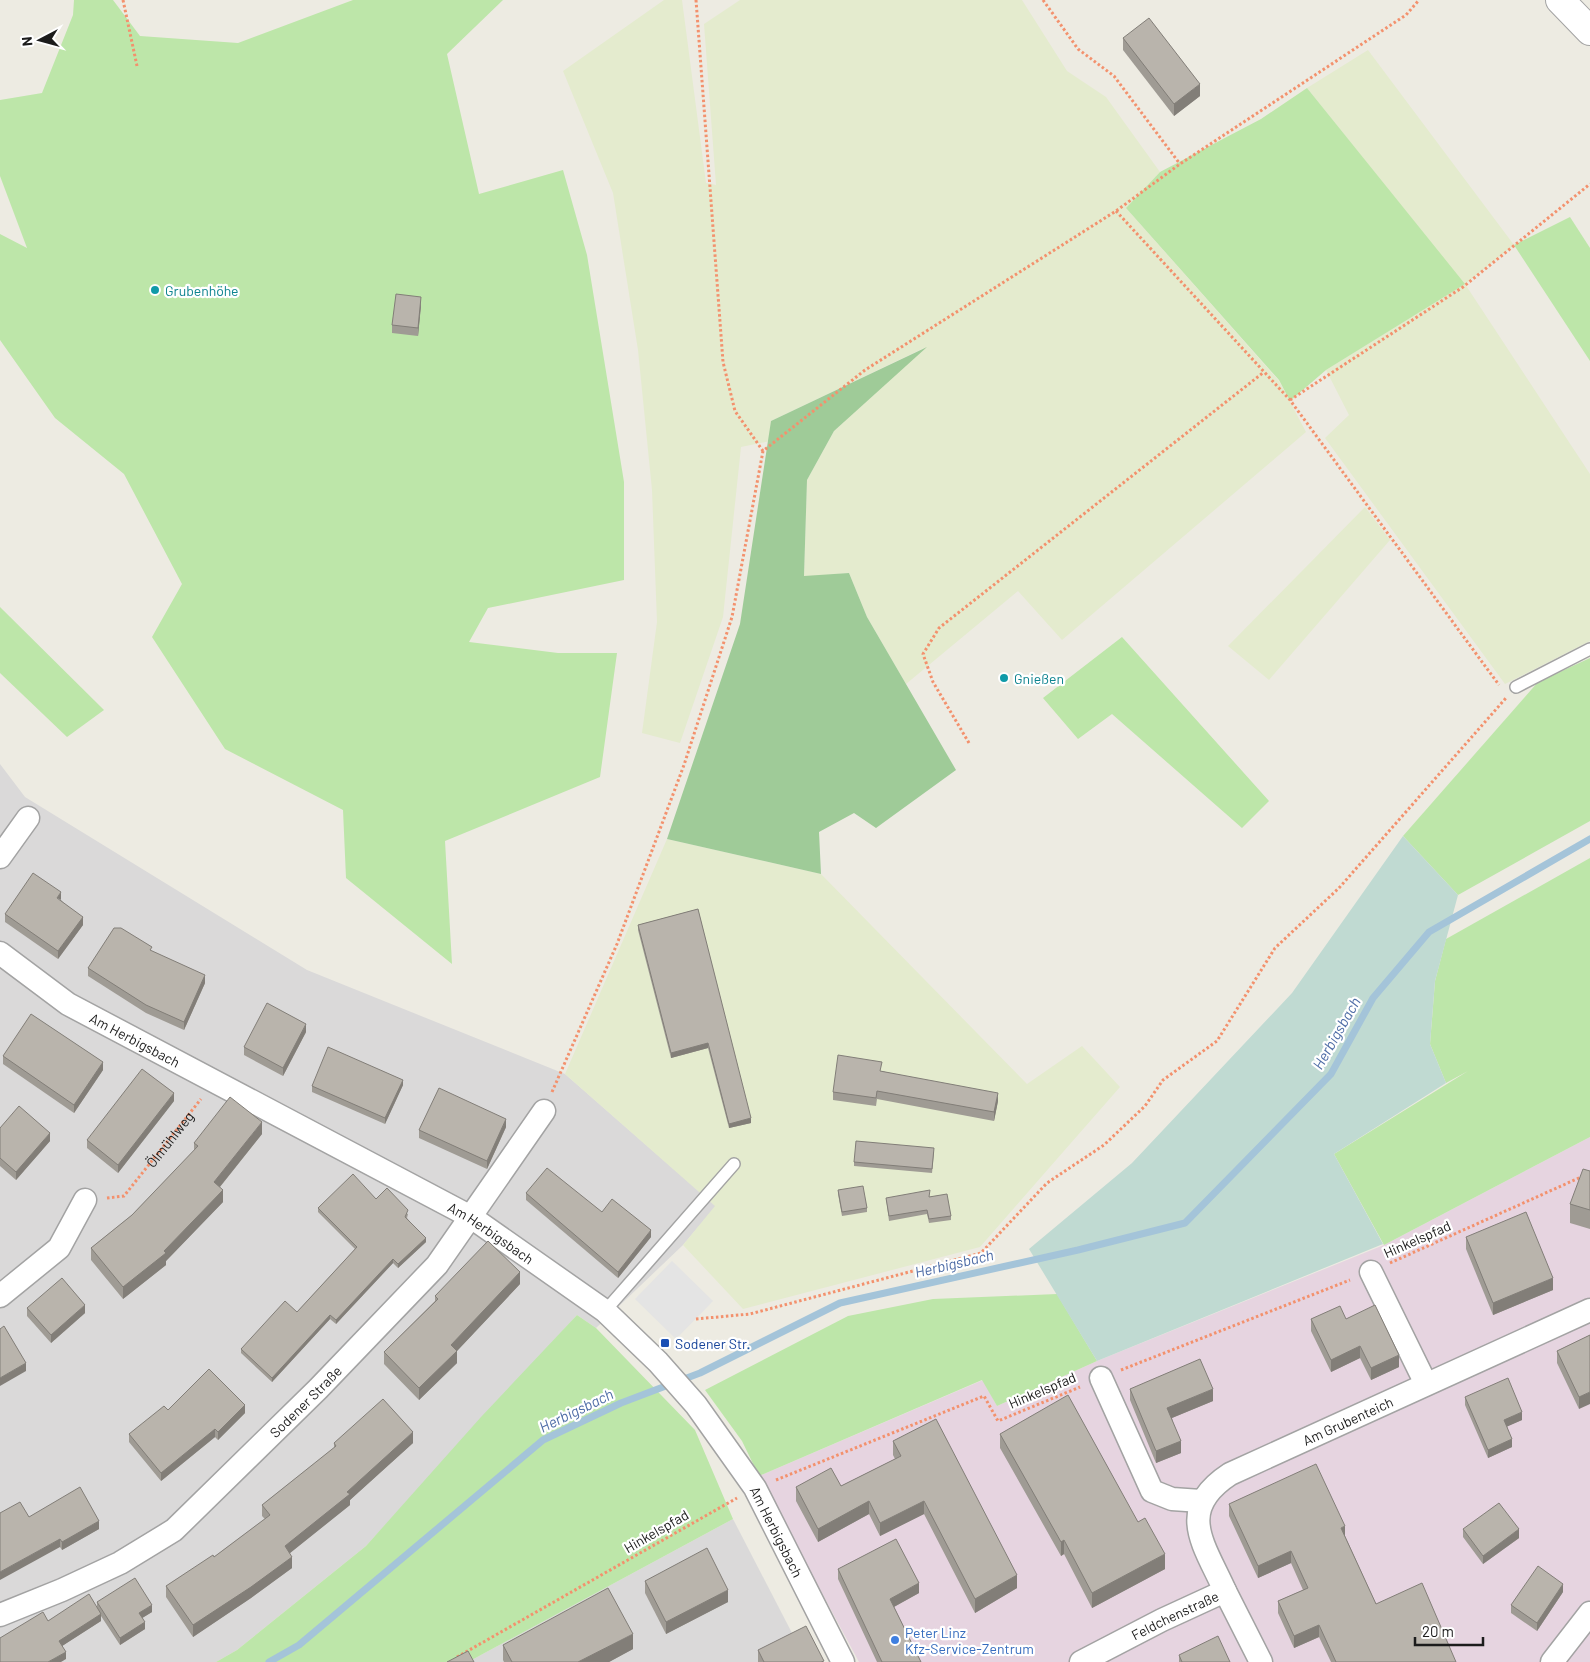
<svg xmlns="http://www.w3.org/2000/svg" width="1590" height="1662" font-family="Barlow,sans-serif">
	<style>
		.residential { fill: #dad9d9 }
		.industrial { fill: #e6d4e0 }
		.farmland { fill: #e4ebce }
		.grass { fill: #bde6a9 }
		.forest { fill: #9fcb98 }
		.wetland { fill: #c0dad2 }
		.parking { fill: #e4e4e4 }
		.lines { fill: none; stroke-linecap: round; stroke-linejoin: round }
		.stream { stroke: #a4c4d9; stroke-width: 7 }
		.service-casing { stroke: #a3a3a3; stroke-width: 14 }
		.minor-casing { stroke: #a3a3a3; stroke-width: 25 }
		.tertiary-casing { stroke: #a3a3a3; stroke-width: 30 }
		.path { stroke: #f3916d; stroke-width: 3; stroke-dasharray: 2.5 2.5; stroke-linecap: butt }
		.service { stroke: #fff; stroke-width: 11 }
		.minor { stroke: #fff; stroke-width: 22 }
		.tertiary { stroke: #fff; stroke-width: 28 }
		.wall { fill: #9f9b94 }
		.shaded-wall { fill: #827e78 }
		.building { fill: #b9b4ac; stroke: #827e78 }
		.culture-dot { fill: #0f9aa8; stroke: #fff; stroke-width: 2 }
		.transit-dot { fill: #1a4fb4; stroke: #fff; stroke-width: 2 }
		.shop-dot { fill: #3f7fe0; stroke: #fff; stroke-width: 2 }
		.labels { text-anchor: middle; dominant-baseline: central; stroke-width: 4.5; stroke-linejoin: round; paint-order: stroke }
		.culture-label { font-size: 14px; fill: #0d838f; stroke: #fff; text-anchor: start }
		.street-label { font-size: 14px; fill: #1c1c1c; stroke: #fff }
		.transit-label { font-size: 14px; fill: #164399; stroke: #fff; text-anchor: start }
		.shop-label { font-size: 14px; fill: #366cbe; stroke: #fff; text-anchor: start }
		.water-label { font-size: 15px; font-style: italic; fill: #4e6ca6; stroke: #fff }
	</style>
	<rect width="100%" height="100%" fill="#edebe2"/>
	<g class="residential">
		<polygon points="0,764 25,797 307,970 565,1074 716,1206 683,1245 596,1328 577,1315 366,1546 237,1650 216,1662 0,1662"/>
		<polygon points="733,1519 807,1662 468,1662"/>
	</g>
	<polygon class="industrial" points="1590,1137 1590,1662 859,1662 759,1476 983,1380 997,1406 1097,1361 1384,1245"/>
	<g class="farmland">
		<polygon points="664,0 682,0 706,183 716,185 704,24 740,0 1022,0 1067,71 1106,97 1160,172 1126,208 1279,381 1306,432 1062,640 1018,591 906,684 867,617 849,573 804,577 807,480 834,431 924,348 771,421 770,441 741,447 723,617 680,743 642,733 657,622 652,490 638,350 613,193 563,71"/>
		<polygon points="1368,50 1514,245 1465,284 1590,474 1590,641 1505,684 1325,438 1349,415 1326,370 1464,284 1307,88"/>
		<polygon points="1365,507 1390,540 1269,680 1228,646"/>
		<polygon points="667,839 821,874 1027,1084 1082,1046 1120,1087 980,1247 743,1309 683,1245 715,1206 565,1074"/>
	</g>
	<g class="grass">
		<polygon points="74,0 113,0 140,36 238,43 353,0 503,0 447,54 479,194 563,170 587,255 624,482 624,580 488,608 469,642 558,653 617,653 600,777 445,841 452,964 346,878 343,810 225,749 152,637 182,584 124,474 55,418 0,340 0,234 27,248 0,176 0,100 42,93 73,15"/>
		<polygon points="1307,88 1465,284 1326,370 1290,401 1279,380 1126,208 1160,172 1261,119"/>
		<polygon points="1570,217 1590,248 1590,361 1514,245"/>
		<polygon points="0,607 104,710 67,737 0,673"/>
		<polygon points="1122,637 1269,801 1242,828 1112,714 1078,739 1043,698"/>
		<polygon points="1590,658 1590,821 1458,895 1403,836 1538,682"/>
		<polygon points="1590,858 1590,1137 1384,1245 1334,1154 1468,1071 1446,1083 1430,1044 1435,981 1446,939"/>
		<polygon points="1057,1294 1097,1361 997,1406 982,1380 759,1476 742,1441 705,1390 848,1316 933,1299"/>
		<polygon points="577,1315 596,1328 695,1430 733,1519 468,1662 216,1662 237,1650 366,1546 481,1417"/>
	</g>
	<polygon class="forest" points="927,347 834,431 807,480 804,576 849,573 867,617 956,770 876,828 854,813 819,832 821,874 667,839 740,624 771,421"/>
	<polygon class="wetland" points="1403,836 1458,895 1435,981 1430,1044 1446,1083 1334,1154 1383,1244 1097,1361 1029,1249 1132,1163 1292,993"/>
	<polygon class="parking" points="672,1261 713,1301 676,1339 635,1299"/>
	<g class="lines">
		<polyline class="stream" points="269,1662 299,1645 543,1440 621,1403 700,1373 840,1303 1078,1250 1185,1223 1331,1074 1373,998 1429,932 1590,839"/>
		<defs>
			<g id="service">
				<polyline points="1516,687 1590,649"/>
				<polyline points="605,1311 734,1164"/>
			</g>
			<g id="minor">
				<polyline points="0,857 28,818"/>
				<path id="s2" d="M 0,953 L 68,1004 L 471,1217 L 605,1311 L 658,1362 L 696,1405 L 755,1488 L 843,1662"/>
				<polyline points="1371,1272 1426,1384"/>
				<polyline points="0,1296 59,1248 85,1200"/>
				<polyline points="1101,1378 1152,1491 1172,1499 1201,1501"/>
				<path id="s3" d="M 1225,1591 C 1204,1544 1175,1510 1230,1474 L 1590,1310"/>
				<path id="s4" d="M 0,1615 L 62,1590 L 120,1563 L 174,1530 L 318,1389 L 437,1265 L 544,1111"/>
				<path id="s5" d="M 1081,1662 L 1162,1620 L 1225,1591 L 1261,1662"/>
				<polyline points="1552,1662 1590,1613"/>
			</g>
			<polyline id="tertiary" points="1560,0 1590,31"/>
		</defs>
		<use href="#service" class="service-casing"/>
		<use href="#minor" class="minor-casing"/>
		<use href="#tertiary" class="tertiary-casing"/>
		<g class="path">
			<polyline points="123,0 137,66"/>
			<polyline points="696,0 723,362 735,411 763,451"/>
			<polyline points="1043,0 1078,49 1114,76 1180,164"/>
			<polyline points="1116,211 1290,400 1499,685"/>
			<polyline points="1290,400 1463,287 1590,184"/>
			<polyline points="969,743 933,682 923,654 939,628 1264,372"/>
			<polyline points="552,1092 617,944 684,765 732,617 763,451 865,370 1116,211 1180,164 1406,15 1419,0"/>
			<path id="s1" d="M 107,1198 L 124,1196 L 201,1099"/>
			<polyline points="1390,1263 1590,1173"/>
			<polyline points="696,1319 750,1314 981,1253 1047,1183 1104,1145 1145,1106 1163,1080 1217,1041 1275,948 1339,888 1506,698"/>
			<polyline points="1121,1370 1350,1280"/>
			<polyline points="776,1480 984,1396 998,1421 1080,1387"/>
			<polyline points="457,1657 737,1498"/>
		</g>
		<use href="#service" class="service"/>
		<use href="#minor" class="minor"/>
		<use href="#tertiary" class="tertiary"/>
	</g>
	<g class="wall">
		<polygon points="1123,38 1200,96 1174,116 1123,50"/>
		<polygon points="421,305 418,336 392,333 392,325"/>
		<polygon points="61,900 83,925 58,959 5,922 5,914"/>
		<polygon points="698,909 751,1123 729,1128 708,1048 671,1058 638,930 638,925"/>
		<polygon points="152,951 205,983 184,1030 146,1013 88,976 88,968"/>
		<polygon points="306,1032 283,1076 244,1055 244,1047"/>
		<polygon points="3,1056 103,1070 74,1113 3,1064"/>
		<polygon points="882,1071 998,1101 994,1121 877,1099 876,1106 833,1100 833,1092"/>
		<polygon points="403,1085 385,1124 312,1092 312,1086"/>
		<polygon points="174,1101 118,1173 87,1148 87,1140"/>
		<polygon points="506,1127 487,1169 419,1138 419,1130"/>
		<polygon points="0,1128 50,1141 16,1180 0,1166"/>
		<polygon points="262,1134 220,1187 223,1202 166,1261 166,1265 123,1299 91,1260 91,1248 132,1215 194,1151 194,1143"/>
		<polygon points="934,1152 932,1173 854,1166 854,1162"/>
		<polygon points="1590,1171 1590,1229 1570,1223 1570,1204"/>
		<polygon points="838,1190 867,1208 867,1212 842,1216 838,1194"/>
		<polygon points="526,1193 651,1237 618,1278 526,1200"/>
		<polygon points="929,1197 951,1216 951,1220 929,1223 927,1214 889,1221 886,1198"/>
		<polygon points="376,1199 408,1214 407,1218 426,1242 398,1268 393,1263 336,1324 330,1319 272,1382 241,1353 241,1349 297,1312 355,1249 318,1212 318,1208"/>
		<polygon points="1466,1237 1553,1290 1493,1315 1466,1249"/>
		<polygon points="520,1284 457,1351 457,1363 419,1400 384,1364 384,1352 435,1301 435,1296"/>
		<polygon points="27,1308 85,1313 51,1343 27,1316"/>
		<polygon points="1311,1319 1346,1319 1399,1367 1371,1380 1360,1358 1331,1372 1311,1331"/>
		<polygon points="1590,1335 1579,1409 1557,1363 1557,1351"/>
		<polygon points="1130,1389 1213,1401 1172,1418 1181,1453 1156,1463 1130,1400"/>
		<polygon points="1465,1397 1522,1420 1507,1426 1512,1447 1488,1458 1465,1405"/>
		<polygon points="168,1410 245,1413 218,1440 215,1437 161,1481 129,1442 129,1434"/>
		<polygon points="1000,1434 1165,1569 1092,1608 1064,1554 1061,1556 1000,1448"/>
		<polygon points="893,1441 1017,1588 975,1613 924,1514 880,1536 869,1514 818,1542 796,1501 796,1487 841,1486 895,1459 893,1455"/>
		<polygon points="334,1443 413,1443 350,1500 350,1505 290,1553 292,1568 251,1598 193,1637 166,1597 166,1586 214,1557 265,1519 262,1516 262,1505 334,1448"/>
		<polygon points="1229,1504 1345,1536 1376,1604 1456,1662 1331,1662 1319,1637 1294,1648 1278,1613 1278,1601 1303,1590 1291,1563 1258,1578 1229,1516"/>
		<polygon points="29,1517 99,1529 62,1550 60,1547"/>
		<polygon points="1463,1529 1519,1538 1483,1564 1463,1537"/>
		<polygon points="838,1569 919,1593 894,1607 921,1662 877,1662 838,1579"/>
		<polygon points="645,1581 728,1602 666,1634 645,1593"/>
		<polygon points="1563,1592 1537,1631 1511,1613 1511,1605"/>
		<polygon points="97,1602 152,1612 142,1618 145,1629 120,1645 101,1616 101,1621 62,1646 66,1659 48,1621 97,1607"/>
		<polygon points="503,1645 633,1649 609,1662 504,1662 503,1660"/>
		<polygon points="758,1650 824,1662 758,1662"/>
		<polygon points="1179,1655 1230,1662 1179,1662"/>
	</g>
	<g class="shaded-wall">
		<polygon points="1200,84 1200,96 1174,116 1174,104"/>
		<polygon points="421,297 421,305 418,336 418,328"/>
		<polygon points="61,892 61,900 57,898"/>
		<polygon points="83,917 83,925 58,959 58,951"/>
		<polygon points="205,975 205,983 184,1030 184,1022"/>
		<polygon points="306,1024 306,1032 283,1076 283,1068"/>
		<polygon points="708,1043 708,1048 671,1058 671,1053"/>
		<polygon points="103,1062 103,1070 74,1113 74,1105"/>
		<polygon points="403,1080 403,1085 385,1124 385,1118"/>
		<polygon points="174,1093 174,1101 118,1173 118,1165"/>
		<polygon points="998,1093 998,1101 994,1121 994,1112"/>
		<polygon points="751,1118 751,1123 729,1128 729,1124"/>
		<polygon points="506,1119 506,1127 487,1169 487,1161"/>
		<polygon points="262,1122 262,1134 214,1194 214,1182"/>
		<polygon points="50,1133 50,1141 16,1180 16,1172"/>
		<polygon points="223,1190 223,1202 166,1261 166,1265 123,1299 123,1287 164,1251"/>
		<polygon points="651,1230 651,1237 618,1278 618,1272"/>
		<polygon points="426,1238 426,1242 398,1268 398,1264"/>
		<polygon points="393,1259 393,1263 336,1324 336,1320"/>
		<polygon points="520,1272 520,1284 457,1351 457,1363 419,1400 419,1388 451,1345"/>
		<polygon points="1553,1278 1553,1290 1493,1315 1493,1303"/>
		<polygon points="85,1305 85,1313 51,1343 51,1335"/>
		<polygon points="330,1315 330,1319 272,1382 272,1378"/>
		<polygon points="1360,1346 1360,1358 1331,1372 1331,1360"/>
		<polygon points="1399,1355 1399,1367 1371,1380 1371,1368"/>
		<polygon points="26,1363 26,1371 0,1386 0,1378"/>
		<polygon points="1213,1389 1213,1401 1167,1420 1167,1408"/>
		<polygon points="1590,1392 1590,1404 1579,1409 1579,1397"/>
		<polygon points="245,1405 245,1413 218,1440 218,1432"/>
		<polygon points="1522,1412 1522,1420 1504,1428 1504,1420"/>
		<polygon points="215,1429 215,1437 161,1481 161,1473"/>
		<polygon points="413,1432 413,1443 350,1500 350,1505 285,1557 285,1546 347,1492"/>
		<polygon points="1512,1439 1512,1447 1488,1458 1488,1450"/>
		<polygon points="1181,1441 1181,1453 1156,1463 1156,1451"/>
		<polygon points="869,1501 869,1514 818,1542 818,1529"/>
		<polygon points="924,1501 924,1514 880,1536 880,1523"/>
		<polygon points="99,1521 99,1529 62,1550 62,1542"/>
		<polygon points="1345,1526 1345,1538 1341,1528"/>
		<polygon points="1519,1529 1519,1538 1483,1564 1483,1556"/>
		<polygon points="60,1539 60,1547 0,1580 0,1572"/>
		<polygon points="1064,1540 1064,1554 1061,1556 1061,1542"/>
		<polygon points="1291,1551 1291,1563 1258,1578 1258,1566"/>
		<polygon points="1165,1554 1165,1569 1092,1608 1092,1593"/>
		<polygon points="292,1557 292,1568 251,1598 193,1637 193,1625"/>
		<polygon points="1017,1575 1017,1588 975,1613 975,1599"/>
		<polygon points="919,1583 919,1593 890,1609 890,1599"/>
		<polygon points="1563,1584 1563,1592 1537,1631 1537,1623"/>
		<polygon points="728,1590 728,1602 666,1634 666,1622"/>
		<polygon points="152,1605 152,1612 139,1620 139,1613"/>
		<polygon points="101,1614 101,1621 59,1648 59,1641"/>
		<polygon points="145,1622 145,1629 120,1645 120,1638"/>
		<polygon points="1319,1625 1319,1637 1294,1648 1294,1636"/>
		<polygon points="633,1634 633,1649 609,1662 578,1662"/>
		<polygon points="66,1652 66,1659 61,1662 48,1662"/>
	</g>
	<g class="building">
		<polygon points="1149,18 1200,84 1174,104 1123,38"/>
		<polygon points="396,294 421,297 418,328 392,325"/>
		<polygon points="33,873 61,892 57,898 83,917 58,951 5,914"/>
		<polygon points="698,909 751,1118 729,1124 708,1043 671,1053 638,925"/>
		<polygon points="114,928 121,928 152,947 150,950 205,975 184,1022 146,1005 88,968"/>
		<polygon points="267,1003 306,1024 283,1068 244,1047"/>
		<polygon points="31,1014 103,1062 74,1105 3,1056"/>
		<polygon points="328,1047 403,1080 385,1118 312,1086"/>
		<polygon points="838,1055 882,1062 880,1071 998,1093 994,1112 877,1091 876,1098 833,1092"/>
		<polygon points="142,1069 174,1093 118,1165 87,1140"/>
		<polygon points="439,1088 506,1119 487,1161 419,1130"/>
		<polygon points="230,1097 262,1122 214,1182 223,1190 164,1251 166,1253 123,1287 91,1248 132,1215 198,1146 194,1143"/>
		<polygon points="19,1106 50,1133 16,1172 0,1158 0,1128"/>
		<polygon points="856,1141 934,1148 932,1169 854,1162"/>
		<polygon points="547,1168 602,1212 612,1199 651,1230 618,1272 526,1193"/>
		<polygon points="1583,1169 1590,1171 1590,1210 1570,1204"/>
		<polygon points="353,1174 376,1199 387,1188 408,1210 405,1217 426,1238 398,1264 393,1259 336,1320 330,1315 272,1378 241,1349 285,1301 297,1312 357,1247 318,1208"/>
		<polygon points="863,1186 867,1208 842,1212 838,1190"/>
		<polygon points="930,1190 929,1197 947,1194 951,1216 929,1219 927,1210 889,1216 886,1198"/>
		<polygon points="1526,1212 1553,1278 1493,1303 1466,1237"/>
		<polygon points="488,1241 520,1272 451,1345 457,1351 419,1388 384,1352 438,1299 435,1296"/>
		<polygon points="62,1278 85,1305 51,1335 27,1308"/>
		<polygon points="1375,1305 1399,1355 1371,1368 1360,1346 1331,1360 1311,1319 1340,1306 1346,1319"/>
		<polygon points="4,1326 26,1363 0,1378 0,1329"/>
		<polygon points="1590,1335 1590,1392 1579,1397 1557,1351"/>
		<polygon points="1200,1359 1213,1389 1167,1408 1181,1441 1156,1451 1130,1389"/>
		<polygon points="209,1369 245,1405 218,1432 215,1429 161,1473 129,1434 164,1406 168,1410"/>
		<polygon points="1508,1378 1522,1412 1504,1420 1512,1439 1488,1450 1465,1397"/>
		<polygon points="1068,1395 1138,1522 1145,1518 1165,1554 1092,1593 1064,1540 1061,1542 1000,1434"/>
		<polygon points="383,1399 413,1432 347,1492 350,1494 285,1546 292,1557 251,1587 193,1625 166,1586 213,1555 214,1557 270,1515 262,1505 336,1446 334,1443"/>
		<polygon points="936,1419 1017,1575 975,1599 924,1501 880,1523 869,1501 818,1529 796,1487 831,1468 841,1486 901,1456 893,1441"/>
		<polygon points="1316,1464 1345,1526 1341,1528 1376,1604 1422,1583 1456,1662 1336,1662 1319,1625 1294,1636 1278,1601 1308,1588 1291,1551 1258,1566 1229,1504"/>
		<polygon points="80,1487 99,1521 62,1542 60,1539 0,1572 0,1513 20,1502 29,1517"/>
		<polygon points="1499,1503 1519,1529 1483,1556 1463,1529"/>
		<polygon points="896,1539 919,1583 890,1599 921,1662 882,1662 838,1569"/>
		<polygon points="707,1548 728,1590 666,1622 645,1581"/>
		<polygon points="1538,1566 1563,1584 1537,1623 1511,1605"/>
		<polygon points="135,1578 152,1605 139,1613 145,1622 120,1638 97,1602"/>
		<polygon points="608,1588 633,1634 578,1662 512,1662 503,1645"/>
		<polygon points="89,1594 101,1614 59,1641 66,1652 48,1662 0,1662 0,1638 43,1612 48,1621"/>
		<polygon points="806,1626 824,1661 821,1662 764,1662 758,1650"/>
		<polygon points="1218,1636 1230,1662 1182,1662 1179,1655"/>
		<polygon points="468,1651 474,1662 447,1662"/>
	</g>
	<g class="culture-dot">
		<circle cx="155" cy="290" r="5"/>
		<circle cx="1004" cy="678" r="5"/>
	</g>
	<rect class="transit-dot" x="660" y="1338" width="10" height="10" rx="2.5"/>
	<circle class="shop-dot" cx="895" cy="1640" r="5"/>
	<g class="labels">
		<g class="culture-label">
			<text x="165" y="290">Grubenhöhe</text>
			<text x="1014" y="678">Gnießen</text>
		</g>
		<g class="street-label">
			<text stroke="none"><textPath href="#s2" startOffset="161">Am Herbigsbach</textPath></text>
			<text stroke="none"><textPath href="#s1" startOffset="90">Ölmühlweg</textPath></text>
			<text stroke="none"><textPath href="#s2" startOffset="566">Am Herbigsbach</textPath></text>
			<text transform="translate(1417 1239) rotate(-24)">Hinkelspfad</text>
			<text transform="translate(1042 1390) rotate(-23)">Hinkelspfad</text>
			<text stroke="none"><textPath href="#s4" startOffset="378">Sodener Straße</textPath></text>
			<text stroke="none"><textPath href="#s3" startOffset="264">Am Grubenteich</textPath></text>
			<text transform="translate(656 1531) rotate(-30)">Hinkelspfad</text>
			<text stroke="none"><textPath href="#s2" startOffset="986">Am Herbigsbach</textPath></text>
			<text stroke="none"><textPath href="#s5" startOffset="105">Feldchenstraße</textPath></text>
		</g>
		<g class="transit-label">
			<text x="675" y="1343">Sodener Str.</text>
		</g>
		<g class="shop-label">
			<text x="905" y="1632">Peter Linz<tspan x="905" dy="16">Kfz-Service-Zentrum</tspan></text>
		</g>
		<g class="water-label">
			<text transform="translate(1336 1033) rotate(-60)">Herbigsbach</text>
			<text transform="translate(954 1263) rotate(-13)">Herbigsbach</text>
			<text transform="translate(576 1410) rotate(-26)">Herbigsbach</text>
		</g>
	</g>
	<g transform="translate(40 40) rotate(264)" stroke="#ffffff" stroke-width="4" paint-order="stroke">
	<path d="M0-4L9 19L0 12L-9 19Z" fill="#1c1c1c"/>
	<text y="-8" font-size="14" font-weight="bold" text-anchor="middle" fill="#1c1c1c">N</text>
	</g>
	<path d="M1415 1637v8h68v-8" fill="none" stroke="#1c1c1c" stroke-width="2.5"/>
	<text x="1422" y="1637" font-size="15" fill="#1c1c1c" stroke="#ffffff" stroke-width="4" paint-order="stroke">20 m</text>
</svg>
